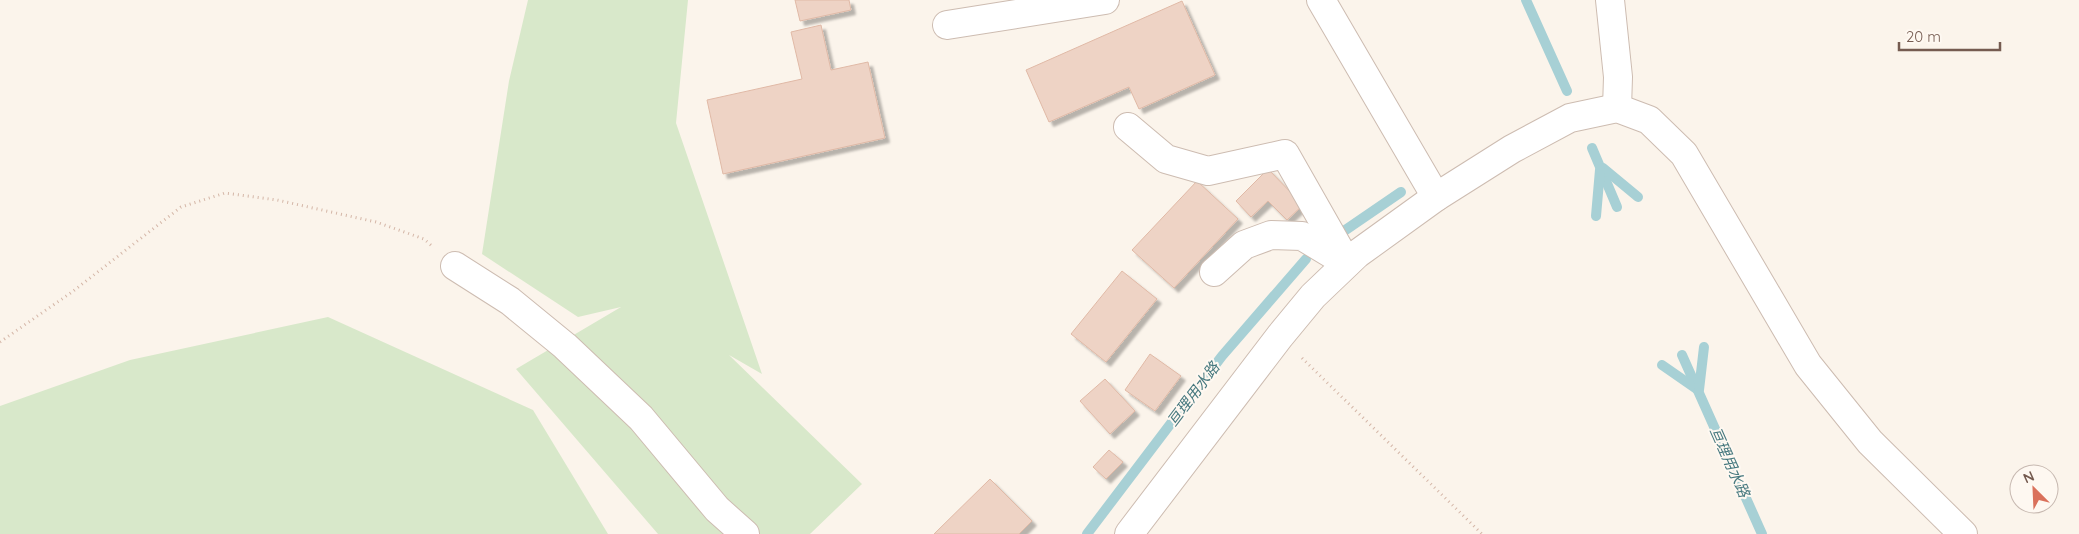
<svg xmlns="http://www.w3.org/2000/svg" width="2079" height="534" font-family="Quicksand,'Noto Sans JP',sans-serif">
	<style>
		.green { fill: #d8e8ca }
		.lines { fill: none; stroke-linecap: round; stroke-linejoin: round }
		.stream { stroke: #a7d0d5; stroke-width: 10 }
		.building { fill: #eed3c5; stroke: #e0b9a6; filter: url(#shadow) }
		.minor-casing { stroke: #cdbcb1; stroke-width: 30 }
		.path { stroke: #d4b6a7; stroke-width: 3; stroke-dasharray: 1 4; stroke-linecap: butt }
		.minor { stroke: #fff; stroke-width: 28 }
		.labels { text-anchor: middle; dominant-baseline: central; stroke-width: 4; stroke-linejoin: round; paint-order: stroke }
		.water-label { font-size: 15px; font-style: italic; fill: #47797f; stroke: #fef8f1 }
	</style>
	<defs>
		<filter id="shadow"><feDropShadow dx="4.5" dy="4.5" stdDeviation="1" flood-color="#0004"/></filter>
	</defs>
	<rect width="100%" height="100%" fill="#fbf4eb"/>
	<g class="green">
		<polygon points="528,0 688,0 676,123 762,374 729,355 862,484 810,534 658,534 516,369 621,307 578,317 482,254 509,81"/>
		<polygon points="328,317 533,410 608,534 0,534 0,406 130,360"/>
	</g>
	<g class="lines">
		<g class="stream">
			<polyline points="1526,0 1567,91"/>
			<polyline points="1592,148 1617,207"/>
			<polyline points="1603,168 1638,197"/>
			<polyline points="1596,216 1600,170"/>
			<polyline points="1344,231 1401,192"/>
			<polyline points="1682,355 1762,534"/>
			<polyline points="1662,365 1698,390"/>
			<polyline points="1699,390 1704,347"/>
			<polyline points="1087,534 1222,356 1306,259"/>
		</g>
	</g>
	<g class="building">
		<polygon points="795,0 849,0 851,10 800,21"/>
		<polygon points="1182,1 1215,75 1139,109 1129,87 1049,122 1026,70"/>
		<polygon points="821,25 831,70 868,62 885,138 723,174 707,100 802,79 791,32"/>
		<polygon points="1268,169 1303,205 1287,220 1268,201 1251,217 1236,201"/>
		<polygon points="1197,181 1238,219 1174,288 1132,250"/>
		<polygon points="1122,271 1157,299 1106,362 1071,334"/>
		<polygon points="1150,354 1181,376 1155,411 1125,390"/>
		<polygon points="1105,379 1135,411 1110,434 1080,401"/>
		<polygon points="1109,450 1123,462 1106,479 1093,467"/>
		<polygon points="990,479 1032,521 1019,534 934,534"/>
	</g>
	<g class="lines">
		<defs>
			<g id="minor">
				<polyline points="1321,0 1436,197"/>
				<polyline points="1610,0 1618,77 1617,108"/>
				<polyline points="947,25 1105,0"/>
				<polyline points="1128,127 1166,159 1208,171 1285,154 1347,263"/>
				<polyline points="455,266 510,301 565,346 641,418 717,509 745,534"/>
				<polyline points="1214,272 1244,245 1271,235 1302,236 1345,262"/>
				<polyline points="1129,534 1280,336 1313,296 1357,254 1436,197 1512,149 1570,118 1617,108 1649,120 1684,154 1808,365 1870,442 1963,534"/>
			</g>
		</defs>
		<use href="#minor" class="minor-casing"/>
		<g class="path">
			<polyline points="0,342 72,292 181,207 225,193 277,200 376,222 424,239 432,246"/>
			<polyline points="1302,358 1482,534"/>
		</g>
		<use href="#minor" class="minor"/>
	</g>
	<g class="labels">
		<g class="water-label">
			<text transform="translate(1193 394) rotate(-53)">亘理用水路</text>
			<text transform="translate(1730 462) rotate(66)">亘理用水路</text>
		</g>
	</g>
	<g transform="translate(2034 489) rotate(336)"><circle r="24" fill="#fef8f1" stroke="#c7b9b1"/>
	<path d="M0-4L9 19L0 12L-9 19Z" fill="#da715b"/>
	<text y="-8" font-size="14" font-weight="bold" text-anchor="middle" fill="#755b50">N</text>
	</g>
	<path d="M1899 42v8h101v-8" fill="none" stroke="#755b50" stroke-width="2.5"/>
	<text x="1906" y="42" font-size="15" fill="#755b50" stroke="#fef8f1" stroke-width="4" paint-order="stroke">20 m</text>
</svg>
